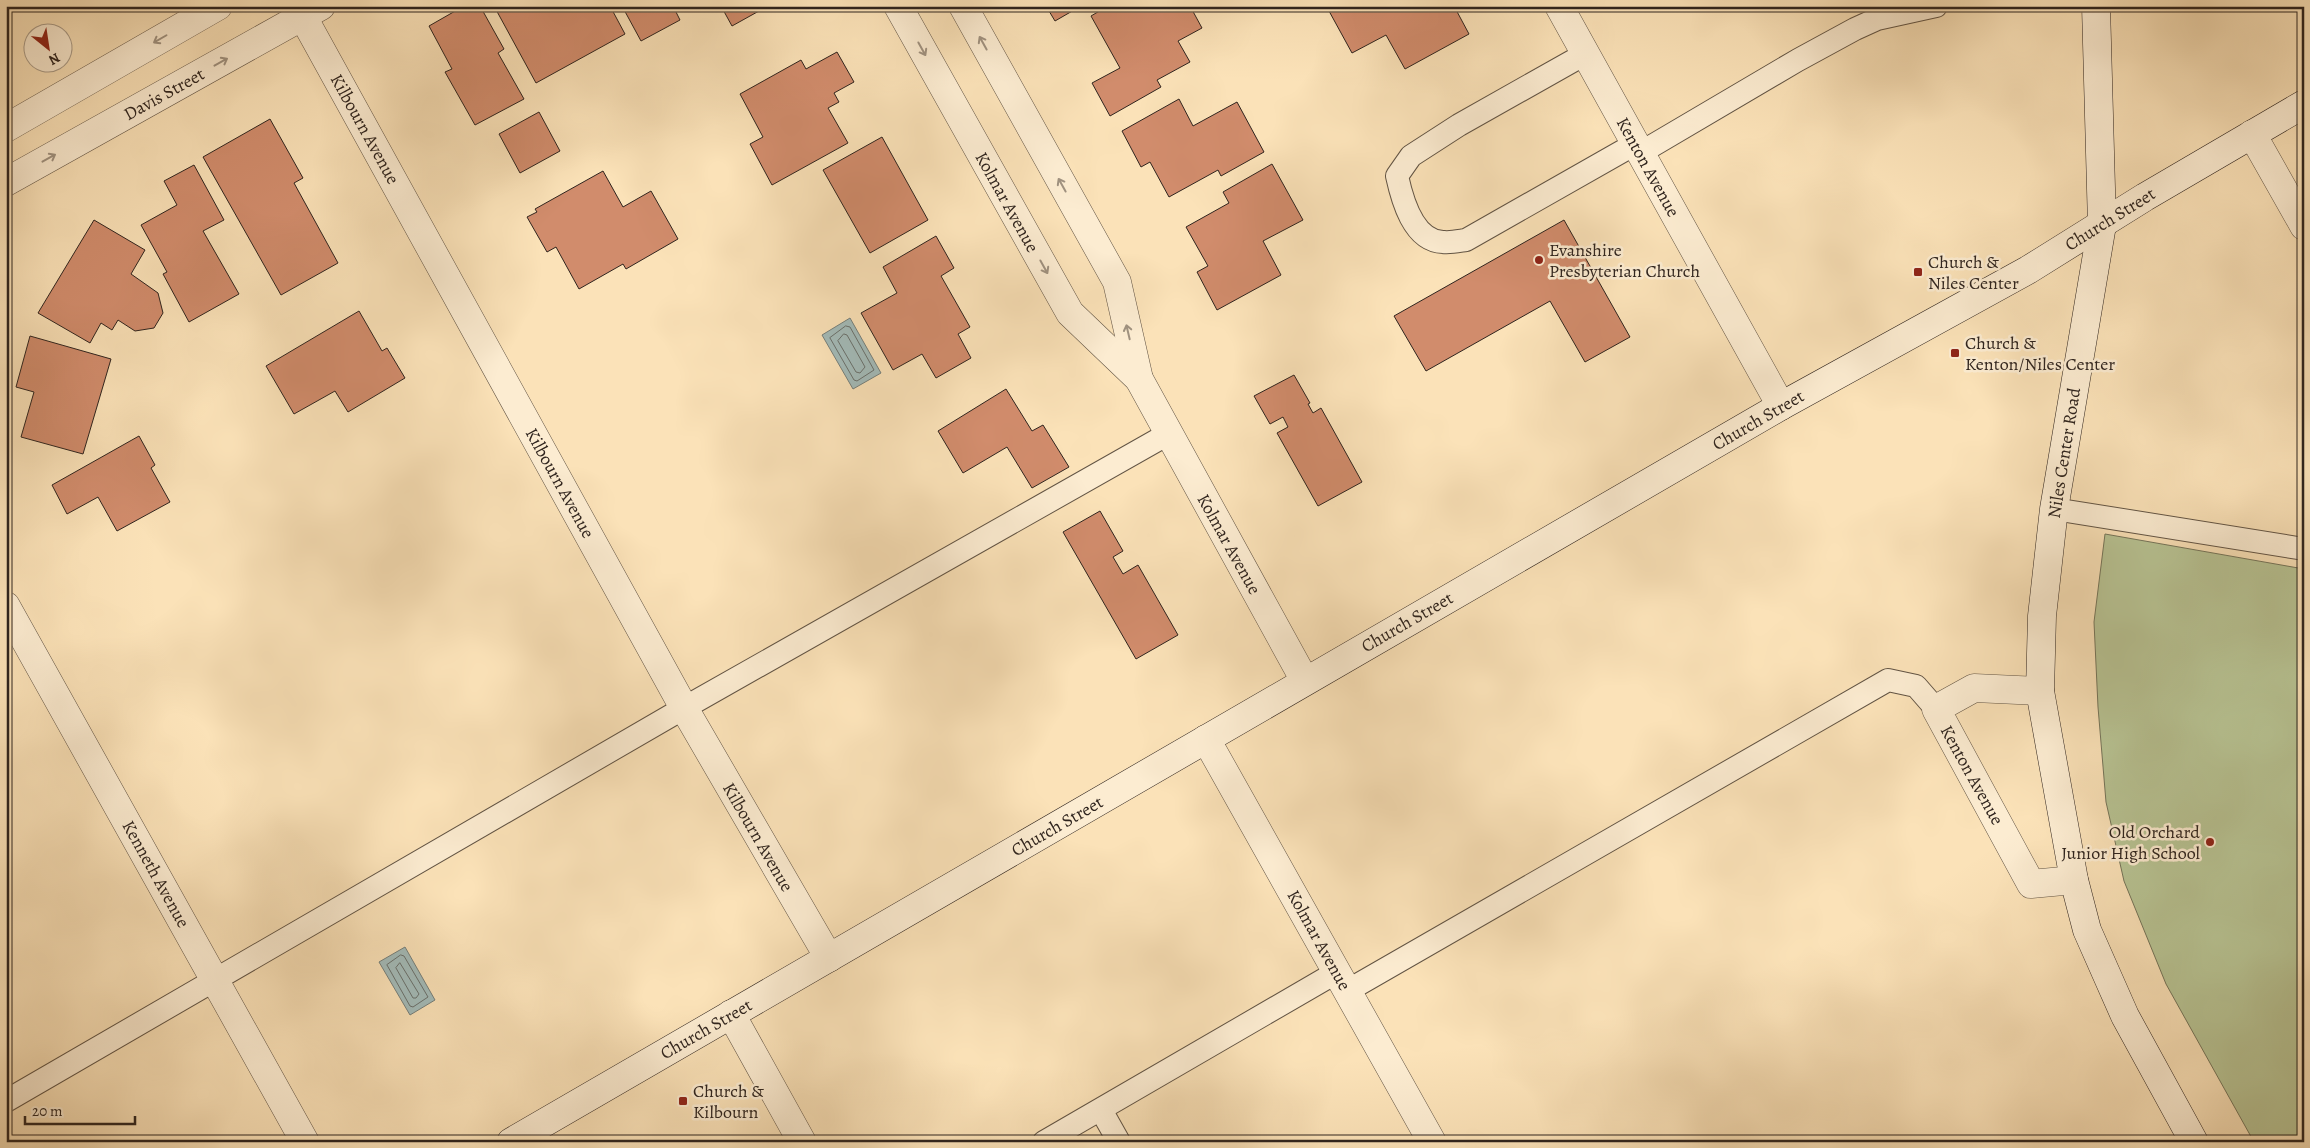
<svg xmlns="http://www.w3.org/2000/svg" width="2310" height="1148" font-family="Alegreya,serif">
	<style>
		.green { fill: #b8c494; stroke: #747459 }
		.water { fill: #a3bbb9; stroke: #757f7b }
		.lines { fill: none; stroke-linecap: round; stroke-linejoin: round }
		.shore { stroke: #69706c; stroke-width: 1 }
		.building { fill: #d18c6c; stroke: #2f241e }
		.lane-casing { stroke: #625444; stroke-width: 24 }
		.street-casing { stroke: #625444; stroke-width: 29 }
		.secondary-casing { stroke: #2f241e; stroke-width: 29 }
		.lane { stroke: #fcecd1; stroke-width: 22 }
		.street { stroke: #fcecd1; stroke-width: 28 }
		.secondary { stroke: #fcecd1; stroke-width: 28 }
		.oneway { stroke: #a09280 }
		.poi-dot { fill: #8f2418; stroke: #fcecd1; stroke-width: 2 }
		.labels { text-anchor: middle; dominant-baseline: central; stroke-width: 5; stroke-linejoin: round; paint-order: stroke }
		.street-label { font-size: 18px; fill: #2f241e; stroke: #fcecd1 }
		.poi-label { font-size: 18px; fill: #2f241e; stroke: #fcecd1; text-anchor: start }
	</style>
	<rect width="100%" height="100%" fill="#fbe2b8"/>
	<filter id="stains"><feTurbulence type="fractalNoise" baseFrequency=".004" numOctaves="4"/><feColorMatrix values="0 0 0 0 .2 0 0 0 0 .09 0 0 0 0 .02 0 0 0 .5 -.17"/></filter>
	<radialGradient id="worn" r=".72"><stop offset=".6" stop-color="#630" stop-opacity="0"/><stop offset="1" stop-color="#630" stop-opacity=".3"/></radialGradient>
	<polygon class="green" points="2105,534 2304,569 2304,1142 2254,1142 2166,984 2124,881 2106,802 2098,707 2094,622"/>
	<g class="water">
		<polygon points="850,318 881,373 853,389 822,335"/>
		<polygon points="405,947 435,1000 410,1015 379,962"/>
	</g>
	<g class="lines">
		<g class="shore">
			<polygon points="846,326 850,327 874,370 857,381 854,380 830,338"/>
			<polygon points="844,334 847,335 865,367 860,373 856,372 838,341"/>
			<polygon points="401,955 404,956 428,997 413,1007 410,1006 387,965"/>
			<polygon points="400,963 419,994 416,998 413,998 396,968"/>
		</g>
	</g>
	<g class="building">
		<polygon points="464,6 480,6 504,49 498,53 524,99 475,125 445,72 452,69 429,26"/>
		<polygon points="494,6 610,6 625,34 536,83"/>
		<polygon points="622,6 673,6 680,20 641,41"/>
		<polygon points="721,6 768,6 732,26"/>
		<polygon points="1046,6 1081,6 1055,21"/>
		<polygon points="1108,6 1190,6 1202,28 1178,41 1190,62 1157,80 1161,87 1110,116 1092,83 1120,68 1091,16"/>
		<polygon points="1338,6 1454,6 1469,34 1405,69 1386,35 1352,53 1329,11"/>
		<polygon points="837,52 854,82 834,93 839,102 828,108 848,143 772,185 750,144 763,137 740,94 801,60 806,69"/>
		<polygon points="1179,99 1193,126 1237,102 1264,152 1221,176 1218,170 1169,197 1150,162 1141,167 1122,131"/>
		<polygon points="539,112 560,151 520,173 499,134"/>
		<polygon points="270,119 303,178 294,183 338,263 281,295 203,157"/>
		<polygon points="882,137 928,220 870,253 823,170"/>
		<polygon points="1272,164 1303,220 1263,241 1281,275 1217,310 1197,272 1208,266 1186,227 1229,203 1223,192"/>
		<polygon points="194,165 224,220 203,231 239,294 189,322 163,274 167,272 141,225 177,205 164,181"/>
		<polygon points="603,171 623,207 651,191 678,239 626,269 623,264 579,289 556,247 547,252 527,217 537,212 535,209"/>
		<polygon points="94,220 145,250 131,274 158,293 163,313 154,328 135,331 118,320 112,330 101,323 90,343 38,313"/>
		<polygon points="1564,220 1630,337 1585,362 1550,301 1426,371 1394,316"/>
		<polygon points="936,236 954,268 941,276 970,327 958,334 971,358 936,378 922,354 893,370 861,313 897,293 883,267"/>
		<polygon points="359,311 382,351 387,348 405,378 348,412 335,391 294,414 266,366"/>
		<polygon points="30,336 111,359 83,454 21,437 34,392 16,387"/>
		<polygon points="1294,375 1310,403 1308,404 1313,413 1321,408 1362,482 1318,506 1277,433 1288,427 1283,417 1270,424 1254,396"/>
		<polygon points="1006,389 1032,431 1043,425 1069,467 1032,488 1007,447 963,473 938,431"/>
		<polygon points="139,436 155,465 151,468 170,502 117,531 98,497 67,514 52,485"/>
		<polygon points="1100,511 1123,551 1113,557 1123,574 1138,565 1178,635 1136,659 1063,532"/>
	</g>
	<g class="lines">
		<defs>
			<g id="lane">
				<path d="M 1585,54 L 1459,125 L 1411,156 L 1397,176 C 1402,199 1413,241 1443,242 C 1450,243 1459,241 1466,240 L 1635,144"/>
				<polyline points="1640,153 1798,60 1855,29 1877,19 1936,6"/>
				<polyline points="2054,509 2304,549"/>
				<polyline points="1347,991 1888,680 1916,686 1936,709"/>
				<polyline points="6,1101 684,708 1168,434"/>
				<polyline points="1101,1110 1119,1142"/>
				<polyline points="1044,1142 1337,972"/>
			</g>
			<g id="street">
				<polyline points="297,6 684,708 829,958"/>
				<polyline points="898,6 1070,313 1139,379"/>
				<polyline points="963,6 1117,282 1139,379 1305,681"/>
				<polyline points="1559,6 1781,406"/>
				<polyline points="6,128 218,6"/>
				<polyline points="2252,134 2304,226"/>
				<polyline points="6,182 321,6"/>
				<polyline points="6,606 305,1142"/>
				<polyline points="2040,691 1974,688 1936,709 2031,884 2074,880"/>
				<polyline points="1206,739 1432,1142"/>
				<polyline points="731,1014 802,1142"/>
			</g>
			<g id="secondary">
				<polyline points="2096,6 2102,225 2054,509 2042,616 2040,691 2074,880 2087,930 2125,1016 2194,1142"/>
				<polyline points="511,1142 1781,406 2028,270 2145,197 2304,104"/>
			</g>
		</defs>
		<use href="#lane" class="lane-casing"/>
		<use href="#street" class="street-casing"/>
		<use href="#secondary" class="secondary-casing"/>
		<use href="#lane" class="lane"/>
		<use href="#street" class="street"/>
		<use href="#secondary" class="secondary"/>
	</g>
	<defs><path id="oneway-shaft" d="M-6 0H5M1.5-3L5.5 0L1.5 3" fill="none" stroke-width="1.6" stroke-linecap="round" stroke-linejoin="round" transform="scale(1.25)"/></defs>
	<g class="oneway">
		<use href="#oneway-shaft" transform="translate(160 39) rotate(150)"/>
		<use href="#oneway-shaft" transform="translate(983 43) rotate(-119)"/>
		<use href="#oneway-shaft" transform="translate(922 49) rotate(61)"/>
		<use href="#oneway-shaft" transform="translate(221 62) rotate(-29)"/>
		<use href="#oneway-shaft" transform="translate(49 158) rotate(-29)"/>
		<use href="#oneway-shaft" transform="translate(1062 185) rotate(-119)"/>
		<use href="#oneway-shaft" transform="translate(1044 267) rotate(61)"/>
		<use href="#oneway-shaft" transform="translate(1128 332) rotate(-103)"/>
	</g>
	<g class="poi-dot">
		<circle cx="1539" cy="260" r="5"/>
		<rect x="1913" y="267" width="10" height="10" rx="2.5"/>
		<rect x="1950" y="348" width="10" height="10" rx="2.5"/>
		<circle cx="2210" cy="842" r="5"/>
		<rect x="678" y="1096" width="10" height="10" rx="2.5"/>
	</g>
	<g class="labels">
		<g class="street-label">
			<text transform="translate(164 94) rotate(-29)">Davis Street</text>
			<text transform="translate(365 129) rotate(61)">Kilbourn Avenue</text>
			<text transform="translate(1648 167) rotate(61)">Kenton Avenue</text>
			<text transform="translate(1007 202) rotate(61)">Kolmar Avenue</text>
			<text transform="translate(2110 219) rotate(-32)">Church Street</text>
			<text transform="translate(1758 420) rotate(-30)">Church Street</text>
			<text transform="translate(2064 453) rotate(-81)">Niles Center Road</text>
			<text transform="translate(560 483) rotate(61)">Kilbourn Avenue</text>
			<text transform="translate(1229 544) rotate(61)">Kolmar Avenue</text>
			<text transform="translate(1407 622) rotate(-30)">Church Street</text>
			<text transform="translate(1972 775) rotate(61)">Kenton Avenue</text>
			<text transform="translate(1057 826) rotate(-30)">Church Street</text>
			<text transform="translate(758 837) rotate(60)">Kilbourn Avenue</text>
			<text transform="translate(156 874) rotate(61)">Kenneth Avenue</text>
			<text transform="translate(1319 940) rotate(61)">Kolmar Avenue</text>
			<text transform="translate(706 1029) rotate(-30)">Church Street</text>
		</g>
		<g class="poi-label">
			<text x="1549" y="250">Evanshire<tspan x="1549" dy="21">Presbyterian Church</tspan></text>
			<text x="1928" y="262">Church &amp;<tspan x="1928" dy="21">Niles Center</tspan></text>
			<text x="1965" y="343">Church &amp;<tspan x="1965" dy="21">Kenton/Niles Center</tspan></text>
			<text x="2200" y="832" text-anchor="end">Old Orchard<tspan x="2200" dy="21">Junior High School</tspan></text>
			<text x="693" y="1091">Church &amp;<tspan x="693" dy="21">Kilbourn</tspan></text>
		</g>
	</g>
	<rect width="2310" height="1148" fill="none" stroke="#fbe2b8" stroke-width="25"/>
	<rect x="8" y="8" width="2295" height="1133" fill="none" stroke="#2f241e" stroke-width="2.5"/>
	<rect x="12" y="12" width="2285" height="1123" fill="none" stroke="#2f241e"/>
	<g transform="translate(48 48) rotate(150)"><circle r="24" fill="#fcecd1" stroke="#aa9c89"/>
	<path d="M0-4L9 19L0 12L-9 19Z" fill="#8f2418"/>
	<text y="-8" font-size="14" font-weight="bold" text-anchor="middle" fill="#2f241e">N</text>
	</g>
	<path d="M25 1116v8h110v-8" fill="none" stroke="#2f241e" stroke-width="2.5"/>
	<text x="32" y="1116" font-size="15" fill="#2f241e" stroke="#fcecd1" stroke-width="4" paint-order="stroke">20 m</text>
	<rect width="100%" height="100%" filter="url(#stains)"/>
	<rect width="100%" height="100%" fill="url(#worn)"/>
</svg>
